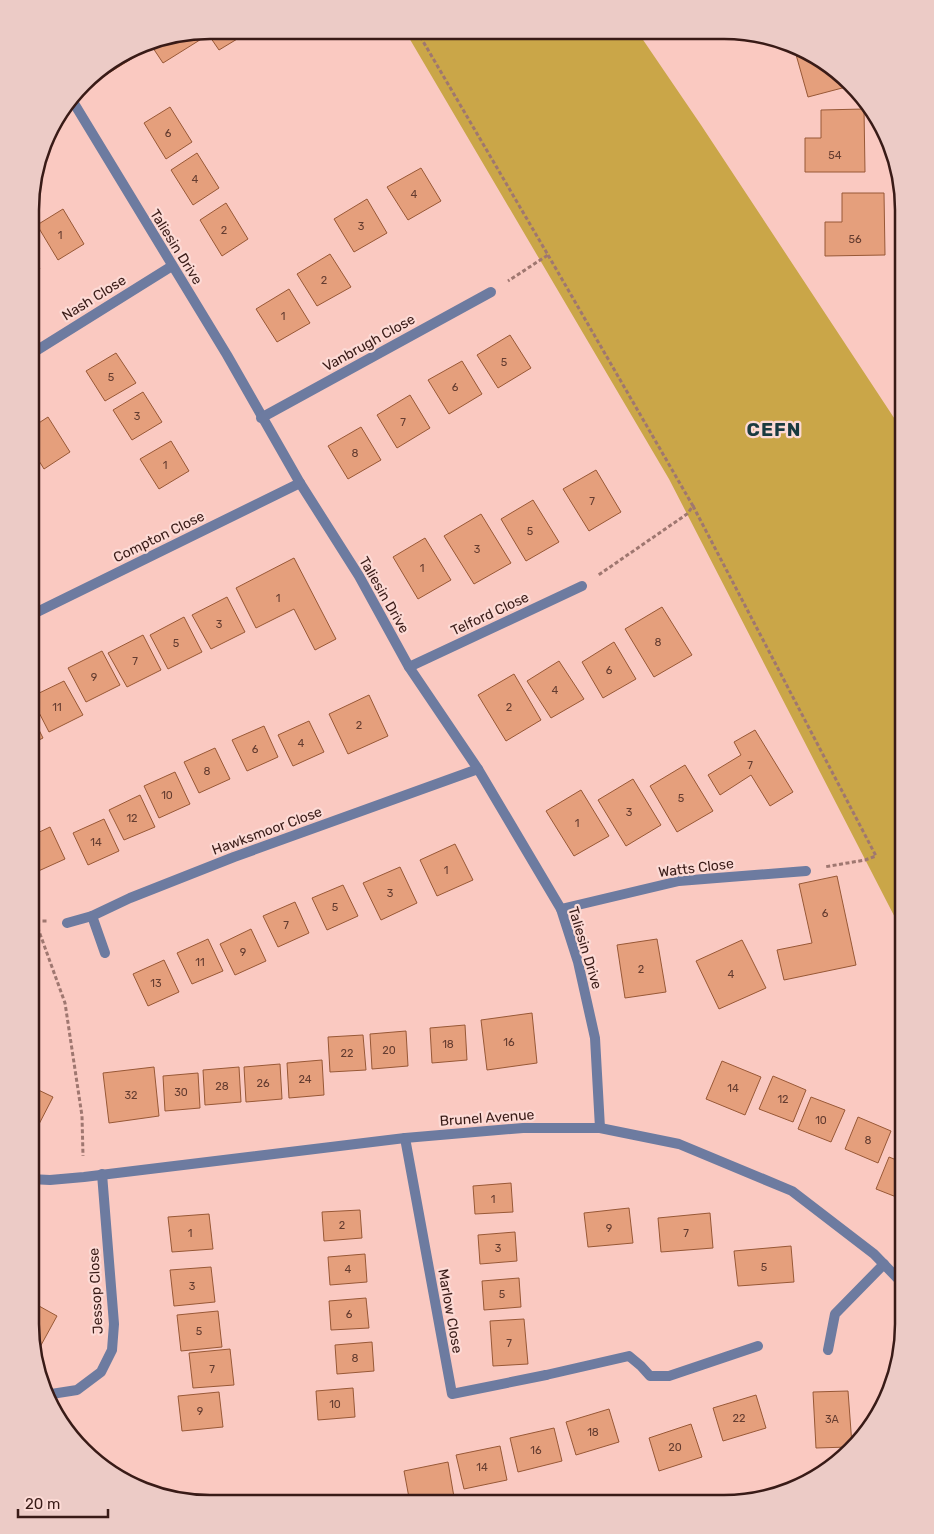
<svg xmlns="http://www.w3.org/2000/svg" width="934" height="1534" font-family="Rubik,sans-serif">
	<style>
		.green { fill: #caa648 }
		.building { fill: #e59f7c; stroke: #985836 }
		.lines { fill: none; stroke-linecap: round; stroke-linejoin: round }
		.path { stroke: #9f7770; stroke-width: 3; stroke-dasharray: 4 2.5; stroke-linecap: butt }
		.lane { stroke: #6d7ba0; stroke-width: 10 }
		.street { stroke: #6d7ba0; stroke-width: 10 }
		.labels { text-anchor: middle; dominant-baseline: central; stroke-width: 4.5; stroke-linejoin: round; paint-order: stroke }
		.number-label { font-size: 11px; fill: #643c30 }
		.street-label { font-size: 14px; fill: #391b17; stroke: #fcdad5 }
		.district-label { font-size: 19px; font-weight: bold; letter-spacing: 1px; fill: #193b3f; stroke: #fcdad5 }
		.rim { fill: none; stroke: #391b17; stroke-width: 2.5 }
	</style>
	<rect width="100%" height="100%" fill="#fac9c1"/>
	<polygon class="green" points="405,31 637,31 701,125 904,433 904,935 669,479"/>
	<g class="building">
		<polygon points="210,30 252,30 219,50 206,31"/>
		<polygon points="200,32 203,38 163,63 149,42"/>
		<polygon points="132,49 136,56 96,81 91,75"/>
		<polygon points="795,51 834,67 845,82 846,87 808,97"/>
		<polygon points="170,107 192,142 166,159 144,123"/>
		<polygon points="864,109 865,172 805,172 805,138 821,138 821,110"/>
		<polygon points="197,153 219,188 193,205 171,170"/>
		<polygon points="421,168 441,201 408,220 387,187"/>
		<polygon points="842,193 884,193 885,255 825,256 825,222 842,222"/>
		<polygon points="367,199 387,233 354,252 334,219"/>
		<polygon points="226,203 248,239 222,256 200,220"/>
		<polygon points="63,209 84,244 58,260 37,225"/>
		<polygon points="330,254 351,287 317,306 297,274"/>
		<polygon points="31,255 40,269 31,274"/>
		<polygon points="289,289 310,323 277,342 256,309"/>
		<polygon points="510,335 531,368 498,388 477,355"/>
		<polygon points="116,353 136,383 105,401 86,371"/>
		<polygon points="462,361 482,394 449,414 428,380"/>
		<polygon points="143,392 162,422 132,440 113,410"/>
		<polygon points="410,395 430,428 397,448 377,415"/>
		<polygon points="48,417 70,452 44,469 31,448 31,428"/>
		<polygon points="361,427 381,460 348,479 328,446"/>
		<polygon points="171,441 189,471 159,489 140,459"/>
		<polygon points="596,470 621,512 589,531 563,489"/>
		<polygon points="533,500 559,542 526,561 501,519"/>
		<polygon points="481,514 511,563 474,584 444,536"/>
		<polygon points="425,538 451,580 418,599 393,557"/>
		<polygon points="294,558 336,639 315,650 294,609 256,628 236,588"/>
		<polygon points="227,597 245,632 211,649 192,615"/>
		<polygon points="662,607 692,655 654,677 625,629"/>
		<polygon points="184,617 202,652 168,669 150,635"/>
		<polygon points="143,635 161,670 127,687 108,653"/>
		<polygon points="614,642 636,679 603,698 582,662"/>
		<polygon points="102,651 120,685 86,702 68,668"/>
		<polygon points="559,661 584,699 551,718 527,681"/>
		<polygon points="514,674 541,720 506,741 478,695"/>
		<polygon points="64,681 83,715 49,732 31,697"/>
		<polygon points="369,695 388,736 348,754 329,714"/>
		<polygon points="31,714 43,738 31,744"/>
		<polygon points="309,721 324,752 293,766 278,735"/>
		<polygon points="264,726 278,757 247,771 232,740"/>
		<polygon points="755,730 793,792 770,806 751,775 720,795 708,775 741,755 734,742"/>
		<polygon points="215,748 230,779 199,793 184,762"/>
		<polygon points="685,765 713,811 677,832 650,786"/>
		<polygon points="175,772 190,804 159,818 144,786"/>
		<polygon points="633,779 661,825 626,846 598,800"/>
		<polygon points="581,790 609,836 574,856 546,811"/>
		<polygon points="140,795 155,827 124,840 109,810"/>
		<polygon points="104,819 119,851 88,865 73,833"/>
		<polygon points="50,827 65,859 34,873 31,866 31,836"/>
		<polygon points="455,844 473,880 437,896 420,860"/>
		<polygon points="400,867 417,903 381,920 363,883"/>
		<polygon points="837,876 856,965 784,980 777,950 812,943 799,884"/>
		<polygon points="343,885 358,916 327,930 312,898"/>
		<polygon points="295,902 309,933 278,947 263,916"/>
		<polygon points="251,929 266,961 235,975 220,944"/>
		<polygon points="208,939 223,971 192,984 177,953"/>
		<polygon points="657,939 666,992 625,998 617,945"/>
		<polygon points="742,940 766,988 719,1009 696,961"/>
		<polygon points="164,960 179,992 148,1006 133,974"/>
		<polygon points="532,1013 537,1063 487,1070 481,1020"/>
		<polygon points="465,1025 467,1060 432,1063 430,1028"/>
		<polygon points="406,1031 408,1066 372,1069 370,1034"/>
		<polygon points="363,1035 366,1070 330,1072 328,1037"/>
		<polygon points="322,1060 324,1095 289,1098 287,1063"/>
		<polygon points="722,1061 761,1077 745,1115 706,1099"/>
		<polygon points="280,1064 282,1099 246,1102 244,1067"/>
		<polygon points="154,1067 159,1116 109,1123 103,1073"/>
		<polygon points="239,1067 241,1102 205,1105 203,1070"/>
		<polygon points="198,1073 200,1108 165,1111 163,1076"/>
		<polygon points="773,1076 806,1090 793,1122 759,1109"/>
		<polygon points="30,1086 53,1097 37,1128 30,1125"/>
		<polygon points="811,1097 845,1110 831,1142 798,1129"/>
		<polygon points="858,1117 891,1131 878,1163 845,1149"/>
		<polygon points="889,1157 904,1163 904,1200 876,1189"/>
		<polygon points="511,1183 513,1212 475,1214 473,1186"/>
		<polygon points="629,1208 633,1243 588,1247 584,1213"/>
		<polygon points="360,1210 362,1238 324,1241 322,1212"/>
		<polygon points="710,1213 713,1248 661,1252 658,1218"/>
		<polygon points="209,1214 213,1249 172,1252 168,1217"/>
		<polygon points="515,1232 517,1261 480,1264 478,1235"/>
		<polygon points="791,1246 794,1282 738,1286 734,1251"/>
		<polygon points="365,1254 367,1282 330,1285 328,1257"/>
		<polygon points="211,1267 215,1302 174,1306 170,1270"/>
		<polygon points="519,1278 521,1307 484,1310 482,1281"/>
		<polygon points="366,1298 369,1328 331,1330 329,1301"/>
		<polygon points="30,1301 57,1316 40,1347 34,1344 30,1324"/>
		<polygon points="218,1311 222,1347 181,1351 177,1315"/>
		<polygon points="524,1319 528,1364 493,1366 490,1321"/>
		<polygon points="372,1342 374,1371 337,1374 335,1345"/>
		<polygon points="230,1349 234,1385 193,1388 189,1353"/>
		<polygon points="885,1384 892,1386 875,1418"/>
		<polygon points="353,1388 355,1417 318,1420 316,1391"/>
		<polygon points="848,1391 852,1445 849,1447 816,1448 813,1392"/>
		<polygon points="219,1392 223,1427 182,1431 178,1396"/>
		<polygon points="756,1395 766,1428 723,1441 713,1408"/>
		<polygon points="609,1409 619,1442 576,1455 566,1422"/>
		<polygon points="691,1424 702,1457 659,1471 649,1438"/>
		<polygon points="554,1428 562,1461 518,1472 510,1438"/>
		<polygon points="500,1446 507,1480 464,1489 456,1455"/>
		<polygon points="448,1462 454,1497 410,1503 404,1471"/>
	</g>
	<g class="lines">
		<g class="path">
			<polyline points="417,31 548,255 508,281"/>
			<polyline points="548,255 693,506 687,514 597,576"/>
			<polyline points="693,506 876,856 865,860 824,867"/>
			<polyline points="31,909 65,1003 82,1116 83,1156"/>
			<polyline points="36,921 48,921"/>
		</g>
		<g class="lane">
			<polyline points="92,916 105,953"/>
			<polyline points="828,1350 835,1314 884,1264"/>
			<polyline points="546,1375 629,1356 641,1366 650,1376 669,1376 758,1346"/>
		</g>
		<g class="street">
			<polyline points="72,100 227,355 300,483 359,576 409,667 478,769 561,909 578,962 595,1038 600,1128"/>
			<polyline points="31,354 172,266"/>
			<polyline points="261,418 491,292"/>
			<polyline points="31,615 300,483"/>
			<polyline points="409,667 582,586"/>
			<polyline points="561,909 679,881 806,871"/>
			<polyline points="67,923 92,916 130,898 234,857 478,769"/>
			<polyline points="405,1138 452,1394 546,1375"/>
			<polyline points="30,1179 50,1180 84,1177 405,1138 523,1128 600,1128 679,1144 792,1191 874,1254 904,1285"/>
			<polyline points="45,1395 77,1390 101,1372 112,1350 114,1324 102,1174"/>
		</g>
	</g>
	<g class="labels">
		<g class="number-label">
			<text x="168" y="133">6</text>
			<text x="835" y="155">54</text>
			<text x="195" y="179">4</text>
			<text x="414" y="194">4</text>
			<text x="361" y="226">3</text>
			<text x="224" y="230">2</text>
			<text x="60" y="235">1</text>
			<text x="855" y="239">56</text>
			<text x="324" y="280">2</text>
			<text x="283" y="316">1</text>
			<text x="504" y="362">5</text>
			<text x="111" y="377">5</text>
			<text x="455" y="387">6</text>
			<text x="137" y="416">3</text>
			<text x="403" y="422">7</text>
			<text x="355" y="453">8</text>
			<text x="165" y="465">1</text>
			<text x="592" y="501">7</text>
			<text x="530" y="531">5</text>
			<text x="477" y="549">3</text>
			<text x="422" y="568">1</text>
			<text x="278" y="598">1</text>
			<text x="219" y="624">3</text>
			<text x="658" y="642">8</text>
			<text x="176" y="643">5</text>
			<text x="135" y="661">7</text>
			<text x="609" y="670">6</text>
			<text x="94" y="677">9</text>
			<text x="555" y="690">4</text>
			<text x="57" y="707">11</text>
			<text x="509" y="707">2</text>
			<text x="359" y="725">2</text>
			<text x="301" y="743">4</text>
			<text x="255" y="749">6</text>
			<text x="750" y="765">7</text>
			<text x="207" y="771">8</text>
			<text x="167" y="795">10</text>
			<text x="681" y="798">5</text>
			<text x="629" y="812">3</text>
			<text x="132" y="818">12</text>
			<text x="577" y="823">1</text>
			<text x="96" y="842">14</text>
			<text x="446" y="870">1</text>
			<text x="390" y="893">3</text>
			<text x="335" y="907">5</text>
			<text x="825" y="913">6</text>
			<text x="286" y="925">7</text>
			<text x="243" y="952">9</text>
			<text x="200" y="962">11</text>
			<text x="641" y="969">2</text>
			<text x="731" y="974">4</text>
			<text x="156" y="983">13</text>
			<text x="509" y="1042">16</text>
			<text x="448" y="1044">18</text>
			<text x="389" y="1050">20</text>
			<text x="347" y="1053">22</text>
			<text x="305" y="1079">24</text>
			<text x="263" y="1083">26</text>
			<text x="222" y="1086">28</text>
			<text x="733" y="1088">14</text>
			<text x="181" y="1092">30</text>
			<text x="131" y="1095">32</text>
			<text x="783" y="1099">12</text>
			<text x="821" y="1120">10</text>
			<text x="868" y="1140">8</text>
			<text x="493" y="1199">1</text>
			<text x="342" y="1225">2</text>
			<text x="609" y="1228">9</text>
			<text x="190" y="1233">1</text>
			<text x="686" y="1233">7</text>
			<text x="498" y="1248">3</text>
			<text x="764" y="1267">5</text>
			<text x="348" y="1269">4</text>
			<text x="192" y="1286">3</text>
			<text x="502" y="1294">5</text>
			<text x="349" y="1314">6</text>
			<text x="199" y="1331">5</text>
			<text x="509" y="1343">7</text>
			<text x="355" y="1358">8</text>
			<text x="212" y="1369">7</text>
			<text x="335" y="1404">10</text>
			<text x="200" y="1411">9</text>
			<text x="739" y="1418">22</text>
			<text x="832" y="1419">3A</text>
			<text x="593" y="1432">18</text>
			<text x="675" y="1447">20</text>
			<text x="536" y="1450">16</text>
			<text x="482" y="1467">14</text>
		</g>
		<g class="street-label">
			<text transform="translate(176 247) rotate(58)">Taliesin Drive</text>
			<text transform="translate(94 298) rotate(-32)">Nash Close</text>
			<text transform="translate(369 343) rotate(-29)">Vanbrugh Close</text>
			<text transform="translate(159 537) rotate(-26)">Compton Close</text>
			<text transform="translate(384 595) rotate(60)">Taliesin Drive</text>
			<text transform="translate(490 614) rotate(-25)">Telford Close</text>
			<text transform="translate(267 831) rotate(-20)">Hawksmoor Close</text>
			<text transform="translate(696 868) rotate(-7)">Watts Close</text>
			<text transform="translate(585 948) rotate(73)">Taliesin Drive</text>
			<text transform="translate(487 1118) rotate(-4)">Brunel Avenue</text>
			<text transform="translate(96 1291) rotate(-93)">Jessop Close</text>
			<text transform="translate(450 1311) rotate(80)">Marlow Close</text>
		</g>
		<g class="district-label">
			<text x="774" y="429">CEFN</text>
		</g>
	</g>
	<path d="M0 0H934V1534H0ZM210 39H724A171 171 0 0 1 895 210V1324A171 171 0 0 1 724 1495H210A171 171 0 0 1 39 1324V210A171 171 0 0 1 210 39Z" fill="#eccbc6" fill-rule="evenodd"/>
	<path class="rim" d="M210 39H724A171 171 0 0 1 895 210V1324A171 171 0 0 1 724 1495H210A171 171 0 0 1 39 1324V210A171 171 0 0 1 210 39Z"/>
	<path d="M18 1509v8h90v-8" fill="none" stroke="#391b17" stroke-width="2.5"/>
	<text x="25" y="1509" font-size="15" fill="#391b17" stroke="#fcdad5" stroke-width="4" paint-order="stroke">20 m</text>
</svg>
